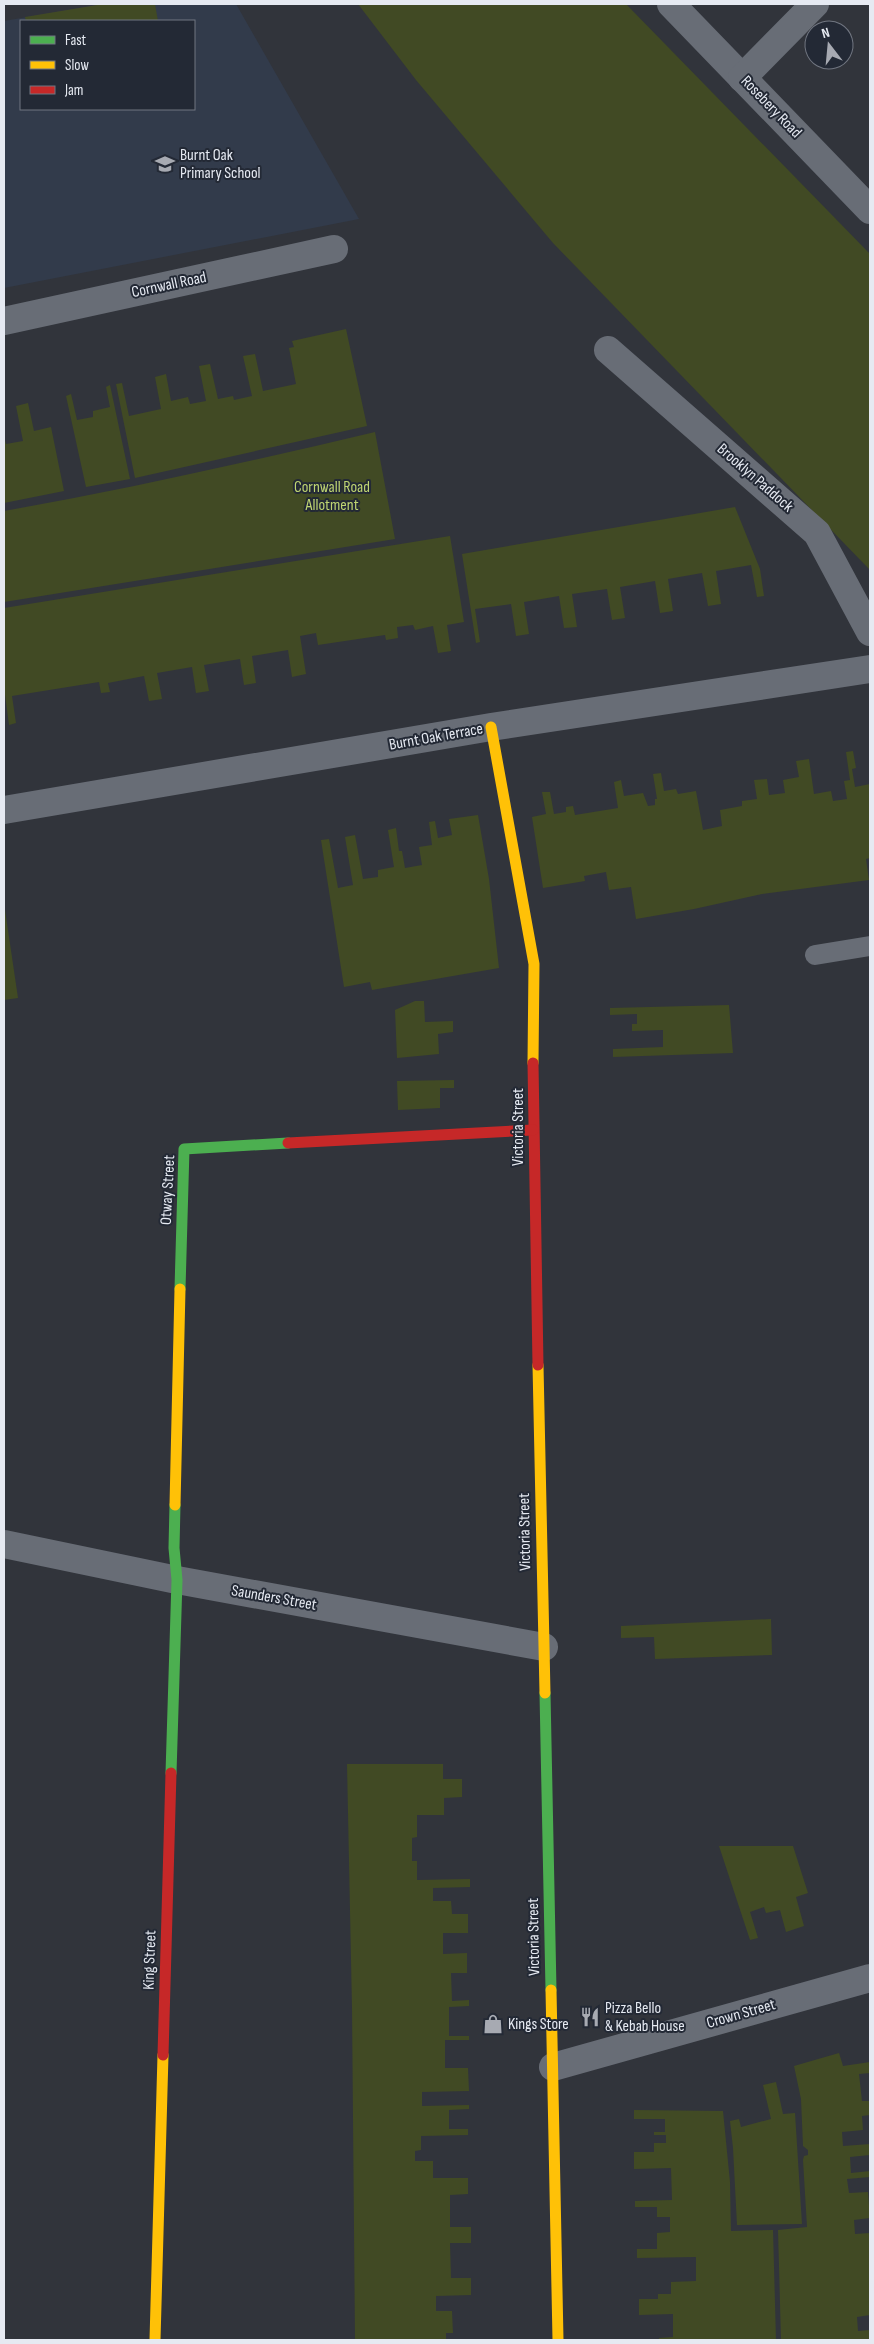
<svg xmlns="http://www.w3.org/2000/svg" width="874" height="2344" font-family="'Sofia Sans Condensed',sans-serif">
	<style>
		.built { fill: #323b4b; fill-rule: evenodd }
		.green { fill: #414a24 }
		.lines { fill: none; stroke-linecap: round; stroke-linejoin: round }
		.lane { stroke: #686d76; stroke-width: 20 }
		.street { stroke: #686d76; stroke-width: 28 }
		.fast { stroke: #4caf50; stroke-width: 11 }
		.slow { stroke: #ffc107; stroke-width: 11 }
		.jam { stroke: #c62828; stroke-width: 11 }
		.labels { text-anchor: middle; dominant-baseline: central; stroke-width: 4; stroke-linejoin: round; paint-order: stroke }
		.street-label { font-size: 16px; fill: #e6eaf2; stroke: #232935 }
		.poi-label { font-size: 16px; fill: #e6eaf2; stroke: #232935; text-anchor: start }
		.park-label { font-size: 16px; fill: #bfd572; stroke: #232935 }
	</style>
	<rect width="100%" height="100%" fill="#31343b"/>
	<path class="built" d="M 103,4 L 236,4 L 359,219 L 4,288 L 4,21 ZM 21,21 L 194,21 L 194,109 L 21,109 Z"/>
	<g class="green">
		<polygon points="103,4 155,4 158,21 26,21 25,17"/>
		<polygon points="358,4 626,4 870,254 870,570 553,243 416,80"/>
		<polygon points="346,329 367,426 135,478 116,384 122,383 129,416 161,409 155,377 166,374 171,401 188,397 190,404 206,401 199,366 210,364 218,399 233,396 234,400 252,396 243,356 255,354 263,391 296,384 289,348 294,347 292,341"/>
		<polygon points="110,385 130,479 86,487 66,396 71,394 77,420 93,417 93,411 110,407 106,387"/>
		<polygon points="28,403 34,431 51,427 64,491 4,503 4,437 6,444 23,441 16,406"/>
		<path d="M 375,432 L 395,539 L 4,602 L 4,511 C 128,489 252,461 375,432 Z"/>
		<polygon points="735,507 760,569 764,596 757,597 751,565 716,571 721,604 708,606 702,573 668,579 673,611 660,613 655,581 620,587 625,618 612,620 607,589 572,594 577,627 564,628 559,596 524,602 529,634 516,636 511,604 475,609 480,642 476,643 462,554"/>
		<polygon points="450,536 464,622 447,625 451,651 438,653 433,626 415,630 413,625 397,627 398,638 386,640 385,635 318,645 316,633 300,636 306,674 292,677 288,650 252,656 256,683 244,685 240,659 204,665 209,691 196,693 192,667 157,673 162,699 149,701 144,676 108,683 110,692 101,693 99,682 12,696 16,723 9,725 4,687 4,608"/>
		<polygon points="853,751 856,768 852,769 855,787 870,784 870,858 866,859 869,880 762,894 694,909 636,919 631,887 609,890 606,872 584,876 585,881 543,888 532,817 546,814 542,792 550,792 554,814 566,812 566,807 573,806 575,815 618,808 614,782 621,780 624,796 643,793 648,806 655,805 655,799 657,799 653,774 661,773 664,791 676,789 678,794 696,791 703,830 722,826 720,810 742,806 742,801 757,799 754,780 767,779 769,795 785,793 783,780 799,777 796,761 809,759 814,794 831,791 833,801 847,799 844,781 850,780 846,752"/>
		<polygon points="478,815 489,879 499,968 372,990 370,982 344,987 321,840 329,839 338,888 353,885 345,837 355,835 363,879 378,877 378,870 394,867 388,830 396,828 399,851 402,851 405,868 422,865 419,847 432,845 429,822 435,821 438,838 452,835 449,819"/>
		<polygon points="4,903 18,998 4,1000"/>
		<polygon points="415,1001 424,1001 425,1022 453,1021 453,1032 438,1034 439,1054 397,1058 395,1010"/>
		<polygon points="729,1005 733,1053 613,1057 613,1049 663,1047 663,1030 632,1031 632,1024 637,1024 637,1014 610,1015 610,1008"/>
		<polygon points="454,1080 454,1088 440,1088 440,1108 398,1110 397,1081"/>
		<polygon points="771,1619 772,1655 655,1659 654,1637 621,1638 621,1626"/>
		<polygon points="347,1764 443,1764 443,1779 462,1779 462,1797 444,1798 444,1815 417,1815 417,1837 412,1838 412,1861 417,1861 417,1880 470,1879 470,1887 433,1888 433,1901 451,1901 452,1914 468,1914 468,1933 443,1933 443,1954 467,1953 467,1973 451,1973 452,2001 469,2000 469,2006 449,2007 449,2036 469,2036 469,2040 445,2040 445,2068 468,2068 469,2091 422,2092 422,2106 469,2105 469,2109 449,2110 449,2129 468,2129 468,2135 421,2136 421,2150 415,2151 415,2161 433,2161 433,2178 468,2178 468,2194 450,2195 450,2227 471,2227 471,2243 450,2243 451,2278 471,2278 471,2295 436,2296 436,2311 452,2311 453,2333 446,2333 446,2340 355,2340 352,2008"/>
		<polygon points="719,1846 793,1846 808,1893 796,1897 804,1926 786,1932 780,1910 766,1913 764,1907 750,1912 758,1938 750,1940"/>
		<polygon points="839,2053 843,2066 870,2062 870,2073 859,2074 862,2101 870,2101 870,2115 862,2116 863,2130 842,2132 843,2146 870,2144 870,2155 850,2157 851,2173 870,2171 870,2177 847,2179 849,2193 868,2192 870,2218 854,2220 855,2234 870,2233 870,2315 857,2317 858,2331 870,2330 870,2340 781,2340 778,2230 807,2227 803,2160 804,2156 808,2155 808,2150 803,2146 801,2099 794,2066"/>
		<polygon points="776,2082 783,2114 795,2113 802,2224 737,2225 733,2148 730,2121 739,2119 741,2127 771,2119 763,2085"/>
		<polygon points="634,2110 723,2111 730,2182 731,2231 773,2230 776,2340 659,2340 659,2338 673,2337 673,2314 639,2315 639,2299 658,2299 658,2294 671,2294 671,2282 696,2281 696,2257 637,2258 637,2249 657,2249 657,2233 670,2232 670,2217 657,2217 657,2207 635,2207 635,2201 672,2200 671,2168 634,2169 634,2152 654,2152 654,2143 666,2143 666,2135 654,2135 654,2132 665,2132 665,2119 634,2119"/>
	</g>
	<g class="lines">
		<polyline class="lane" points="815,955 870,946"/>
		<g class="street">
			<polyline points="671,4 870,210"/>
			<polyline points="742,78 815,4"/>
			<polyline points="4,321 334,249"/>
			<polyline points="608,350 817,533 870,632"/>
			<polyline points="4,810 491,727 870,669"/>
			<polyline points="4,1544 177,1580 544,1647"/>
			<polyline points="553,2067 870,1978"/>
		</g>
		<g class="fast">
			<polyline points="180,1289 184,1149 288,1143"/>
			<polyline points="545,1693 551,1990"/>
			<polyline points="171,1773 177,1580 174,1548 175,1505"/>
		</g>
		<g class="slow">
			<polyline points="491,727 534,964 533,1063"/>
			<polyline points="538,1365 545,1693"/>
			<polyline points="175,1505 180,1289"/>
			<polyline points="551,1990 558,2340"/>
			<polyline points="155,2340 163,2055"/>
		</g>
		<g class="jam">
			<polyline points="533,1063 538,1365"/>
			<polyline points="288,1143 533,1130"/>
			<polyline points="163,2055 171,1773"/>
		</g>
	</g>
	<defs>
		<symbol id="school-bare" viewBox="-9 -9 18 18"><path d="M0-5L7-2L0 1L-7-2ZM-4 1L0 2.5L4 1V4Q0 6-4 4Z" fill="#a7aab2" stroke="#232935" stroke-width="2.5" paint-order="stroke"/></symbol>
		<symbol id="restaurant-bare" viewBox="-9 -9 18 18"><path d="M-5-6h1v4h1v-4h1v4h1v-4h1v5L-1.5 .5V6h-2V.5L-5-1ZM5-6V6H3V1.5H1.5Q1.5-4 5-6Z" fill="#a7aab2" stroke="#232935" stroke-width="2.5" paint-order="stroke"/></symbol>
		<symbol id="shop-bare" viewBox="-9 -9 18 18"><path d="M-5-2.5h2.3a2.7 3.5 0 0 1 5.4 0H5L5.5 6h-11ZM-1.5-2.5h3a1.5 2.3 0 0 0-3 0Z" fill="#a7aab2" stroke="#232935" stroke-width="2.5" paint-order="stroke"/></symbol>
	</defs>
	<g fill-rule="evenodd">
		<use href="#school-bare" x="151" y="150" width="28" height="28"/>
		<use href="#restaurant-bare" x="576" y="2003" width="28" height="28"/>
		<use href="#shop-bare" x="479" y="2010" width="28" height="28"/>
	</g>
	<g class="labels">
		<g class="street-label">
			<text transform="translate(771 107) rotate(46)">Rosebery Road</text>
			<text transform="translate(169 285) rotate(-12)">Cornwall Road</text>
			<text transform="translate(755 478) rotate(41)">Brooklyn Paddock</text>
			<text transform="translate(436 737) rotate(-10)">Burnt Oak Terrace</text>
			<text transform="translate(518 1127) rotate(-90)">Victoria Street</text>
			<text transform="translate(168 1190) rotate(-87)">Otway Street</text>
			<text transform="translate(525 1532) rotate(-91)">Victoria Street</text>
			<text transform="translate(274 1598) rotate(10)">Saunders Street</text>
			<text transform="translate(534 1937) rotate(-91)">Victoria Street</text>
			<text transform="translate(150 1960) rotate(-88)">King Street</text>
			<text transform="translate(741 2014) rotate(-16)">Crown Street</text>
		</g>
		<g class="poi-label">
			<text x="180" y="155">Burnt Oak<tspan x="180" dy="18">Primary School</tspan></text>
			<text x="605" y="2008">Pizza Bello<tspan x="605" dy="18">&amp; Kebab House</tspan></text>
			<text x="508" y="2024">Kings Store</text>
		</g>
		<g class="park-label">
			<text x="332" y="487">Cornwall Road<tspan x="332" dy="18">Allotment</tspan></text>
		</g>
	</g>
	<rect width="874" height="2344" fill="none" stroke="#e6eaf2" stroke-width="10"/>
	<rect x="20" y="20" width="175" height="90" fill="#232935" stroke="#717681"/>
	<rect x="30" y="36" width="25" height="8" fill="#4caf50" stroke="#717681"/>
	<text x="65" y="45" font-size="15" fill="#e6eaf2">Fast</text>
	<rect x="30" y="61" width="25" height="8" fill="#ffc107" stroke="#717681"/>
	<text x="65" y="70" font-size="15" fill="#e6eaf2">Slow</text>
	<rect x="30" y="86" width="25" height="8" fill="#c62828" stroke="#717681"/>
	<text x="65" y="95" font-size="15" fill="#e6eaf2">Jam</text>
	<g transform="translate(829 45) rotate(344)"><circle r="24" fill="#232935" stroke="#717681"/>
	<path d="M0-4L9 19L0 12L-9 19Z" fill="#a7aab2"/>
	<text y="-8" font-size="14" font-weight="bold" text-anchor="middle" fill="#e6eaf2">N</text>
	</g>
</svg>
